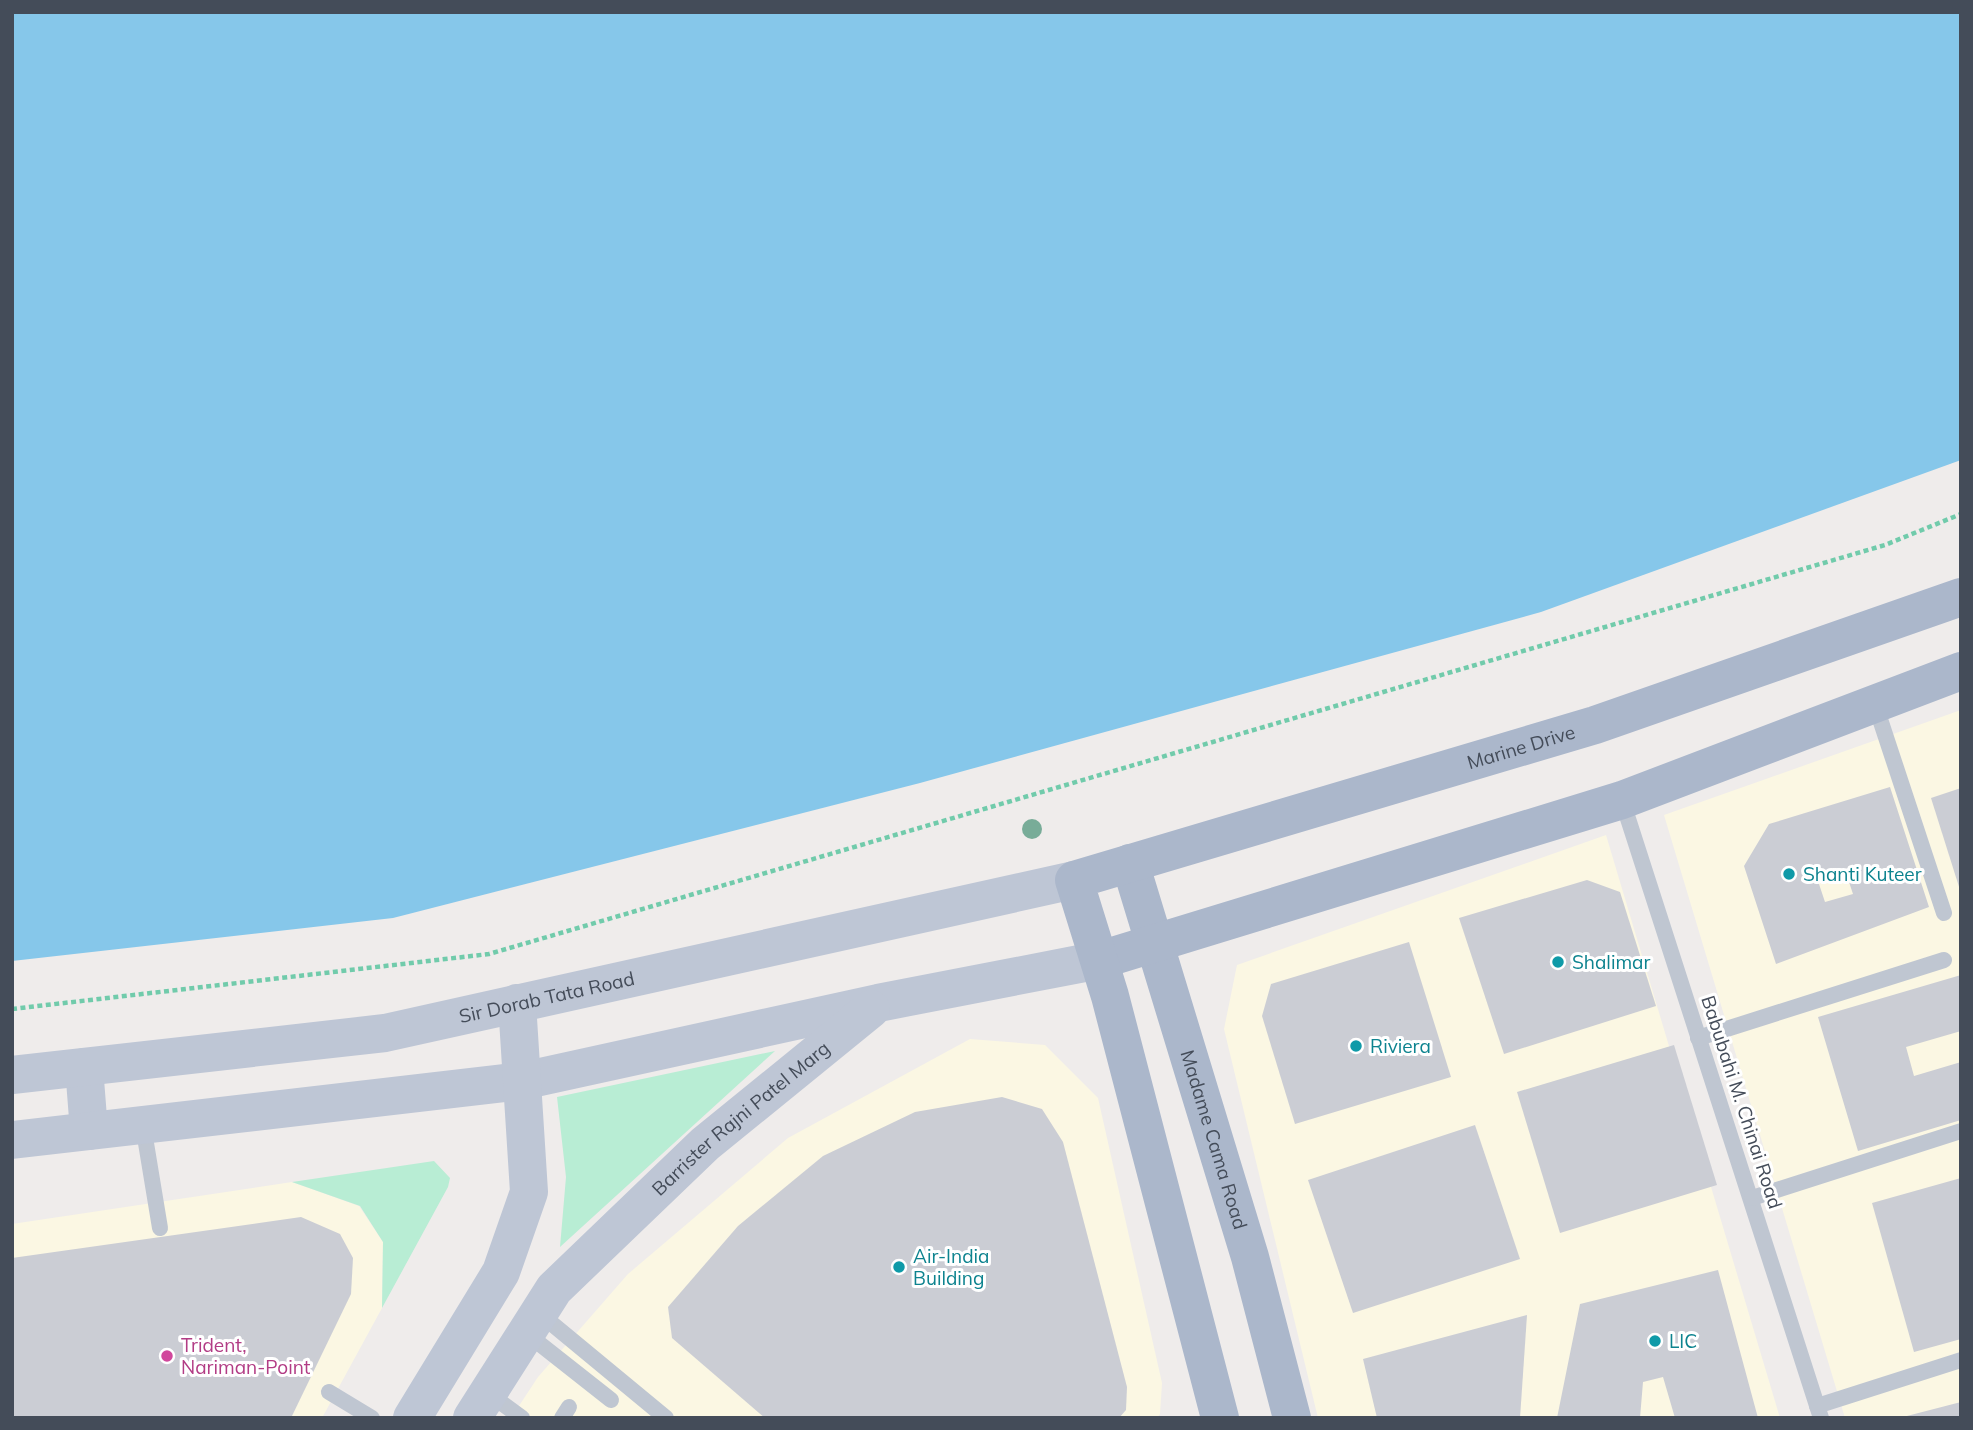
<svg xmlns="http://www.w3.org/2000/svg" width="1973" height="1430" font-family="Mulish,sans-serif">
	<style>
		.commercial { fill: #fbf7e3 }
		.green { fill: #b8edd4 }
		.water { fill: #86c7ea }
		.building { fill: #cbcdd4; fill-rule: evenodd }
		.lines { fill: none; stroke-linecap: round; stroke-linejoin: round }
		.path { stroke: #71cbab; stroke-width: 4.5; stroke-dasharray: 5 3.5; stroke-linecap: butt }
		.lane { stroke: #bfc6d1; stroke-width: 16 }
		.secondary { stroke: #bec6d5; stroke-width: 38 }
		.primary { stroke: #abb7cb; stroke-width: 38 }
		.tree { fill: #78ac98 }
		.culture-dot { fill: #0f9aa8; stroke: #fff; stroke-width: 2.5 }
		.hotel-dot { fill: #d1479c; stroke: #fff; stroke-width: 2.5 }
		.labels { text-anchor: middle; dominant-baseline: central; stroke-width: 6; stroke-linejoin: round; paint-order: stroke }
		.street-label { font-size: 19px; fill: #444c59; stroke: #fff }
		.culture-label { font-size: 19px; fill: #0d838f; stroke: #fff; text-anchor: start }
		.hotel-label { font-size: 19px; fill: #b23c85; stroke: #fff; text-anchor: start }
	</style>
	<rect width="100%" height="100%" fill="#efeceb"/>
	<g class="commercial">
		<polygon points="1961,710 1961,1418 1845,1418 1664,815"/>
		<polygon points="1606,835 1780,1418 1318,1418 1224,1029 1237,965"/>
		<polygon points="970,1039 1045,1045 1098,1098 1162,1383 1160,1414 1157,1418 511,1418 538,1377 628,1274 788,1138"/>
		<polygon points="292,1182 359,1206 383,1242 382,1308 322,1418 12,1418 12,1224"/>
	</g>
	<g class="green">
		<polygon points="775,1051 560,1247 566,1177 557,1097"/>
		<polygon points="434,1161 450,1178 448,1187 382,1308 383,1242 360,1206 292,1182"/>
	</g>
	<polygon class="water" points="12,12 1961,12 1961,460 1541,612 920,783 393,918 12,961"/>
	<g class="building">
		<path d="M 1890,787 L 1929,907 L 1776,964 L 1744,866 L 1769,824 ZM 1845,870 L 1853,894 L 1825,902 L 1817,878 Z"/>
		<polygon points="1961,788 1961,890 1960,890 1931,798"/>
		<polygon points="1587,880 1620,892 1656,1006 1504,1054 1459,918"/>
		<polygon points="1409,942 1451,1077 1295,1124 1262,1016 1271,984"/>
		<polygon points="1961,975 1961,1031 1906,1047 1914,1076 1961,1062 1961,1120 1858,1151 1818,1017"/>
		<polygon points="1674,1045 1717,1185 1560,1233 1517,1092"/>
		<polygon points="1002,1097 1042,1109 1063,1142 1127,1387 1126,1410 1119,1418 765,1418 672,1338 668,1307 738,1226 823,1156 915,1112"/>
		<polygon points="1475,1125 1520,1259 1353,1313 1308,1180"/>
		<polygon points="1961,1178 1961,1339 1914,1352 1872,1203"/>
		<polygon points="301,1217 340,1234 353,1258 351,1294 291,1418 12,1418 12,1258"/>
		<polygon points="1718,1270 1758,1418 1675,1418 1663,1377 1643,1382 1640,1418 1557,1418 1580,1304"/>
		<polygon points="1527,1315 1520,1418 1377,1418 1363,1359"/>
		<polygon points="1961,1402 1961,1418 1903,1418 1903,1417"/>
	</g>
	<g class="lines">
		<polyline class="path" points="12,1009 489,954 1885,545 1961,514"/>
		<g class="lane">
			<polyline points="1875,704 1944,913"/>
			<polyline points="1622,800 1821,1418"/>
			<polyline points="1698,1038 1944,960"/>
			<polyline points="143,1125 160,1228"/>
			<polyline points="1752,1198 1961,1131"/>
			<polyline points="539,1313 666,1418"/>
			<polyline points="526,1333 611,1400"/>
			<polyline points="329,1392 372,1418"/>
			<polyline points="488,1393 522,1418"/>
			<polyline points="1817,1406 1961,1360"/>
			<polyline points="562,1418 569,1407"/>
		</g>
		<g class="secondary">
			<polyline points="84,1067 89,1131"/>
			<path id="s1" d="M 12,1075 L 385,1033 L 1074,880"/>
			<polyline points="12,1140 522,1081 878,1003 1100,960"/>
			<polyline points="412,1418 501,1272 529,1192 517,1003"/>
			<path id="s2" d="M 472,1418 L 554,1289 L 705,1144 L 871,1009"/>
		</g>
		<g class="primary">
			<path id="s3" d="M 1130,863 L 1250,1257 L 1292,1418"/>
			<polyline points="1100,960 1622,800 1961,671"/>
			<path id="s4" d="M 1220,1418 L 1110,996 L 1074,880 L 1595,725 L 1961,597"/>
		</g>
	</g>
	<circle class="tree" cx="1032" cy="829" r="10"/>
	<g class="culture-dot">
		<circle cx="1789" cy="874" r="7"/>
		<circle cx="1558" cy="962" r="7"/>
		<circle cx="1356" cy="1046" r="7"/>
		<circle cx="899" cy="1267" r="7"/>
		<circle cx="1655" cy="1341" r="7"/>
	</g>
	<circle class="hotel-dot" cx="167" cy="1356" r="7"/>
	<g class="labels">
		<g class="street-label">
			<text stroke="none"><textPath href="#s4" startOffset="1024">Marine Drive</textPath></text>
			<text stroke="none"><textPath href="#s1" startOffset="541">Sir Dorab Tata Road</textPath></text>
			<text transform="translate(1742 1102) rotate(72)">Babubahi M. Chinai Road</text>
			<text stroke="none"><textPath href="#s2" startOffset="406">Barrister Rajni Patel Marg</textPath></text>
			<text stroke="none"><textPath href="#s3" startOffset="289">Madame Cama Road</textPath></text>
		</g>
		<g class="culture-label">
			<text x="1803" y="874">Shanti Kuteer</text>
			<text x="1572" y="962">Shalimar</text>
			<text x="1370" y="1046">Riviera</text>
			<text x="913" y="1256">Air-India<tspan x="913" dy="22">Building</tspan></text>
			<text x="1669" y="1341">LIC</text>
		</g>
		<g class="hotel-label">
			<text x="181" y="1345">Trident,<tspan x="181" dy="22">Nariman-Point</tspan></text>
		</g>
	</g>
	<rect width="1973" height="1430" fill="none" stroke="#444c59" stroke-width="28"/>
</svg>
